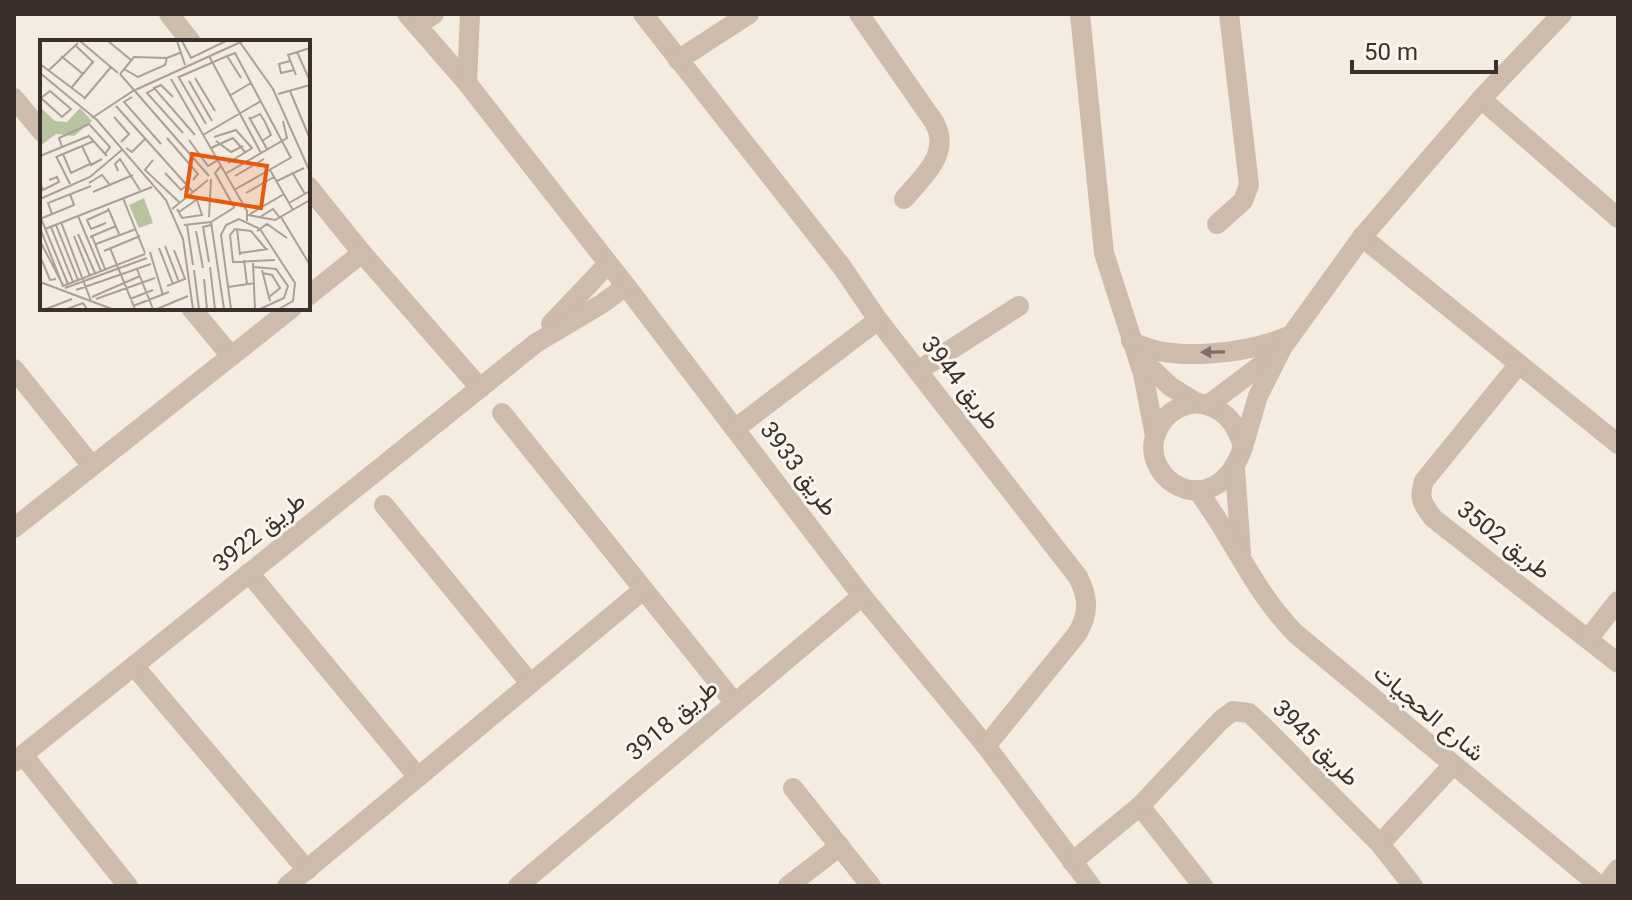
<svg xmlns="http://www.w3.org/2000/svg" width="1632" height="900" font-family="Roboto,Vazirmatn,sans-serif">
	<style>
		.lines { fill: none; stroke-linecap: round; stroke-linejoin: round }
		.minor { stroke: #cdbbac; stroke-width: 20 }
		.oneway { fill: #7d6f65 }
		.labels { text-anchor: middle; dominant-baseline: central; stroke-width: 6; stroke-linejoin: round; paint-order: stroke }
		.street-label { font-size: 24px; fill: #3b302b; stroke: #fbf5ee }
		.inset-road { fill: none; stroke: #aaa098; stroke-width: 2 }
		.view { fill: #e8590c; fill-opacity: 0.15; stroke: #e8590c; stroke-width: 4 }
		.inset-edge { fill: none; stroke: #3b302b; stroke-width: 4 }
	</style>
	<rect width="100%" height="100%" fill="#f4ebe1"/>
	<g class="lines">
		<g class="minor">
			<polyline points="169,14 191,42"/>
			<polyline points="407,14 467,83 626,286 862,596 986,746 1091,886"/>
			<path d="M 643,14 L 842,267 L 878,320 L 1078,577 C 1089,598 1089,614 1077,634 L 986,746"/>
			<path d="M 859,14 L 934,122 C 952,153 923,176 904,199"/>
			<polyline points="1080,14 1104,253 1143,374 1155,436"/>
			<polyline points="417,25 434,14"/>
			<polyline points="678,60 749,14"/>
			<polyline points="467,83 470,14"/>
			<polyline points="14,98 42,132"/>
			<polyline points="1481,99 1618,218"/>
			<polyline points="308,186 362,253 480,388"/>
			<polyline points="1217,224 1243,201 1249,185 1229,14"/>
			<polyline points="1362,237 1618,444"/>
			<polyline points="308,296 362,253"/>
			<polyline points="191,308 231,356"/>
			<polyline points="551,324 608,264"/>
			<path d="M 1131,341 C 1172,364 1248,353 1289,336"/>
			<polyline points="1139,357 1171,387 1197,403"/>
			<path d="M 1519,364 L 1424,481 C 1418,498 1423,505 1433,518 L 1618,663"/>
			<polyline points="14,369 92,466"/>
			<polyline points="919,370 1019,306"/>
			<path d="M 1197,403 C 1224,407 1236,422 1243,447 C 1215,530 1133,477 1158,429 C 1166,412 1180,405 1197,403 Z"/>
			<polyline points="1208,405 1273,356"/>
			<polyline points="502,413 734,702"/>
			<polyline points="736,428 878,320"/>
			<polyline points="1243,447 1258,396 1282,348 1362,237 1481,99 1562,14"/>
			<polyline points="1235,469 1241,552"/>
			<path d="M 1197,490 C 1233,537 1254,592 1296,634 L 1600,886"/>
			<polyline points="384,505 530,683"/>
			<polyline points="14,528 292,308"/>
			<polyline points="249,573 418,777"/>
			<polyline points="1588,639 1618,601"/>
			<polyline points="134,666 307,870"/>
			<polyline points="23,755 128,886"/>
			<polyline points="14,762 536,343 603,303 626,286"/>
			<polyline points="793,788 871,886"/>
			<polyline points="1140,806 1203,886"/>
			<polyline points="1380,844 1452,766"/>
			<polyline points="1072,862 1140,806 1221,720 1233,711 1249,713 1261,724 1380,844 1413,886"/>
			<polyline points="287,886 643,590"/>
			<polyline points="518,886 862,596"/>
			<polyline points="788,886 840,846"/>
			<polyline points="1605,886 1618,869"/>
		</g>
	</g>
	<defs><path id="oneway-solid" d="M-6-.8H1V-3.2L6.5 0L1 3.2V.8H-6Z" transform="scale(2)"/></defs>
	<use class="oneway" href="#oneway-solid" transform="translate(1213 352) rotate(179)"/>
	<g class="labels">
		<g class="street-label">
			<text transform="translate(961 383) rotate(52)">طريق 3944</text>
			<text transform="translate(799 469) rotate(53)">طريق 3933</text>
			<text transform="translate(259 532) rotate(-39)">طريق 3922</text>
			<text transform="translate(1504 540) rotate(38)">طريق 3502</text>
			<text transform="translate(1429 713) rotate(40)">شارع الحجيات</text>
			<text transform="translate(672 720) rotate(-40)">طريق 3918</text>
			<text transform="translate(1316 743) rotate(45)">طريق 3945</text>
		</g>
	</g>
	<g transform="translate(40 40)">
		<rect width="270" height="270" fill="#f4ebe1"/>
		<path d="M 0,67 L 15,81 L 27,82 L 40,68 L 52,81 L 34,96 L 16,94 L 0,106 ZM 104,158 L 113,183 L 99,188 L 89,165 Z" fill="#b8c4a0"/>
		<path class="inset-road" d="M 40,1 L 78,33M 68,1 L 91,20M 137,1 L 145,25M 142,1 L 151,18 L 186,1M 199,1 L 233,49 L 270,132M 257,12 L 270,41M 21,16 L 43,34M 169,16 L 221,113M 187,16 L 195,13 L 251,118M 250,21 L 239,24 L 241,33 L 254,30M 0,24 L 45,58M 84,29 L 98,37 L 125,25 L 127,18M 9,30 L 38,3M 0,33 L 57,80 L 126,160 L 143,199 L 153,269M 80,34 L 169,136M 80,34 L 94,17 L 127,18 L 142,12M 256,35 L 248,15 L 270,8M 138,36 L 166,84M 139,37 L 187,16 L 201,38M 155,38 L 175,71M 131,39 L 207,171 L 207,181M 149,41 L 172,81M 32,47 L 53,22 L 35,5M 114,49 L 107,53 L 143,93M 250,51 L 270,99M 238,54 L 270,45M 189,56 L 211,43M 0,57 L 1,58 L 21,76 L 22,77 L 31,69 L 10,51 L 1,58M 92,57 L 84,62 L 121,104M 133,57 L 121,45 L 114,48 L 155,95M 44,59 L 71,27M 76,66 L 153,152M 74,77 L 89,94 L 81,102M 209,77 L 227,109M 52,78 L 93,51 L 203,1M 210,79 L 220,74 L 225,82 L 231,95 L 222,101M 48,95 L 67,116M 163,95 L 221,61M 174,97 L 196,90 L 212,108 L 188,123M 127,98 L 158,134 L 153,140M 149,100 L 168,126 L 178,120M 176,101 L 191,112 L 203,106M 42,106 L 51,125 L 62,119M 22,107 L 19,98 L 49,84 L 70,107 L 65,114M 86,108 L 92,112 L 105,99M 171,108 L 193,98 L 206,113M 23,114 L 31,133 L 50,124M 0,116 L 49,96M 16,116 L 30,144M 16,117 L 54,101M 113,120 L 105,130 L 139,162M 181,126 L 175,133 L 194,167M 230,130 L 253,170M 78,131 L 75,124 L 80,119 L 100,150M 252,132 L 265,154M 125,133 L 141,150 L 147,145M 185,134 L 247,98 L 243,81M 195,136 L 224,119M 237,141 L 264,128M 0,143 L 3,150 L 19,142 L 17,137 L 9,140M 49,143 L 62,135 L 70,145M 194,150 L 252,117M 53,152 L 93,135M 206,153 L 234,137M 83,158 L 105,213M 0,159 L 50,137 L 83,109M 249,163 L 270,151M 68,168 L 79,194M 132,169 L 168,140M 137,169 L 142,178 L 162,175 L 157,160M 139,172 L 159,158 L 171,160M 12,174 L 8,163 L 51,146M 210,174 L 244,154M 208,175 L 235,180 L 270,160M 0,176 L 28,244M 38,176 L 61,231M 169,177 L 171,139M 220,177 L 233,169 L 240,178M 241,177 L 270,225M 0,179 L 34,165 L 30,154M 21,182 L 51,261M 171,182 L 184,269M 171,182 L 195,167M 66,183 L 51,189 L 47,180 L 69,170M 16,185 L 38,240M 144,185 L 171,182M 147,185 L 153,225M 11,187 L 33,242M 0,188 L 23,246 L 105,214M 5,189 L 112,147M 197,189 L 200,215M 156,191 L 163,228M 217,191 L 227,184 L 247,198M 38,194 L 55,233M 34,196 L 50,236M 52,196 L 65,229M 50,197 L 76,186M 0,201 L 23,245M 56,204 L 96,189M 125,206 L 139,242M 70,208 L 95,269M 119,208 L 133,244M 64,211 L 100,196M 110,212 L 123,255M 200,213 L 228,209M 0,216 L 10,240 L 16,239M 204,220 L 207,244M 169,222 L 163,187 L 171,185M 192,222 L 235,220M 193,222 L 190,195 L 195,189 L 211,191 L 226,209M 213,223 L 215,269M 170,227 L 175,269M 213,227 L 236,229 L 248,246 L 244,258 L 220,269M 97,229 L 113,269M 154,230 L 159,269M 222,230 L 230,261M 222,233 L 232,235 L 240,248 L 228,258M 164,239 L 167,269M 0,242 L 72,269M 127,246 L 145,239 L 134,210M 188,247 L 215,243M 25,248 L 107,218M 36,250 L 111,224M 52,257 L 100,236M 56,259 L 115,238M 90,259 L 113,250M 93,266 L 129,252M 6,269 L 32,259M 27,269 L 43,263 L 47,269M 117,269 L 148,256M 191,269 L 181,195 L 186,185 L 199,179 L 220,189 L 255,243 L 253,261 L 239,269"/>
		<path class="view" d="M 152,114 L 227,126 L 221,168 L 146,156 Z"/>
		<rect width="270" height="270" class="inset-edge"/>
	</g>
	<rect width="1632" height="900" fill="none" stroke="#3b302b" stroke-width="32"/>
	<path d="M1352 60v12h144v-12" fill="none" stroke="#3b302b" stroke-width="4"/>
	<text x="1364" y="60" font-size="24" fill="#3b302b" stroke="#fbf5ee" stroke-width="6" paint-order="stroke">50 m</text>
</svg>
